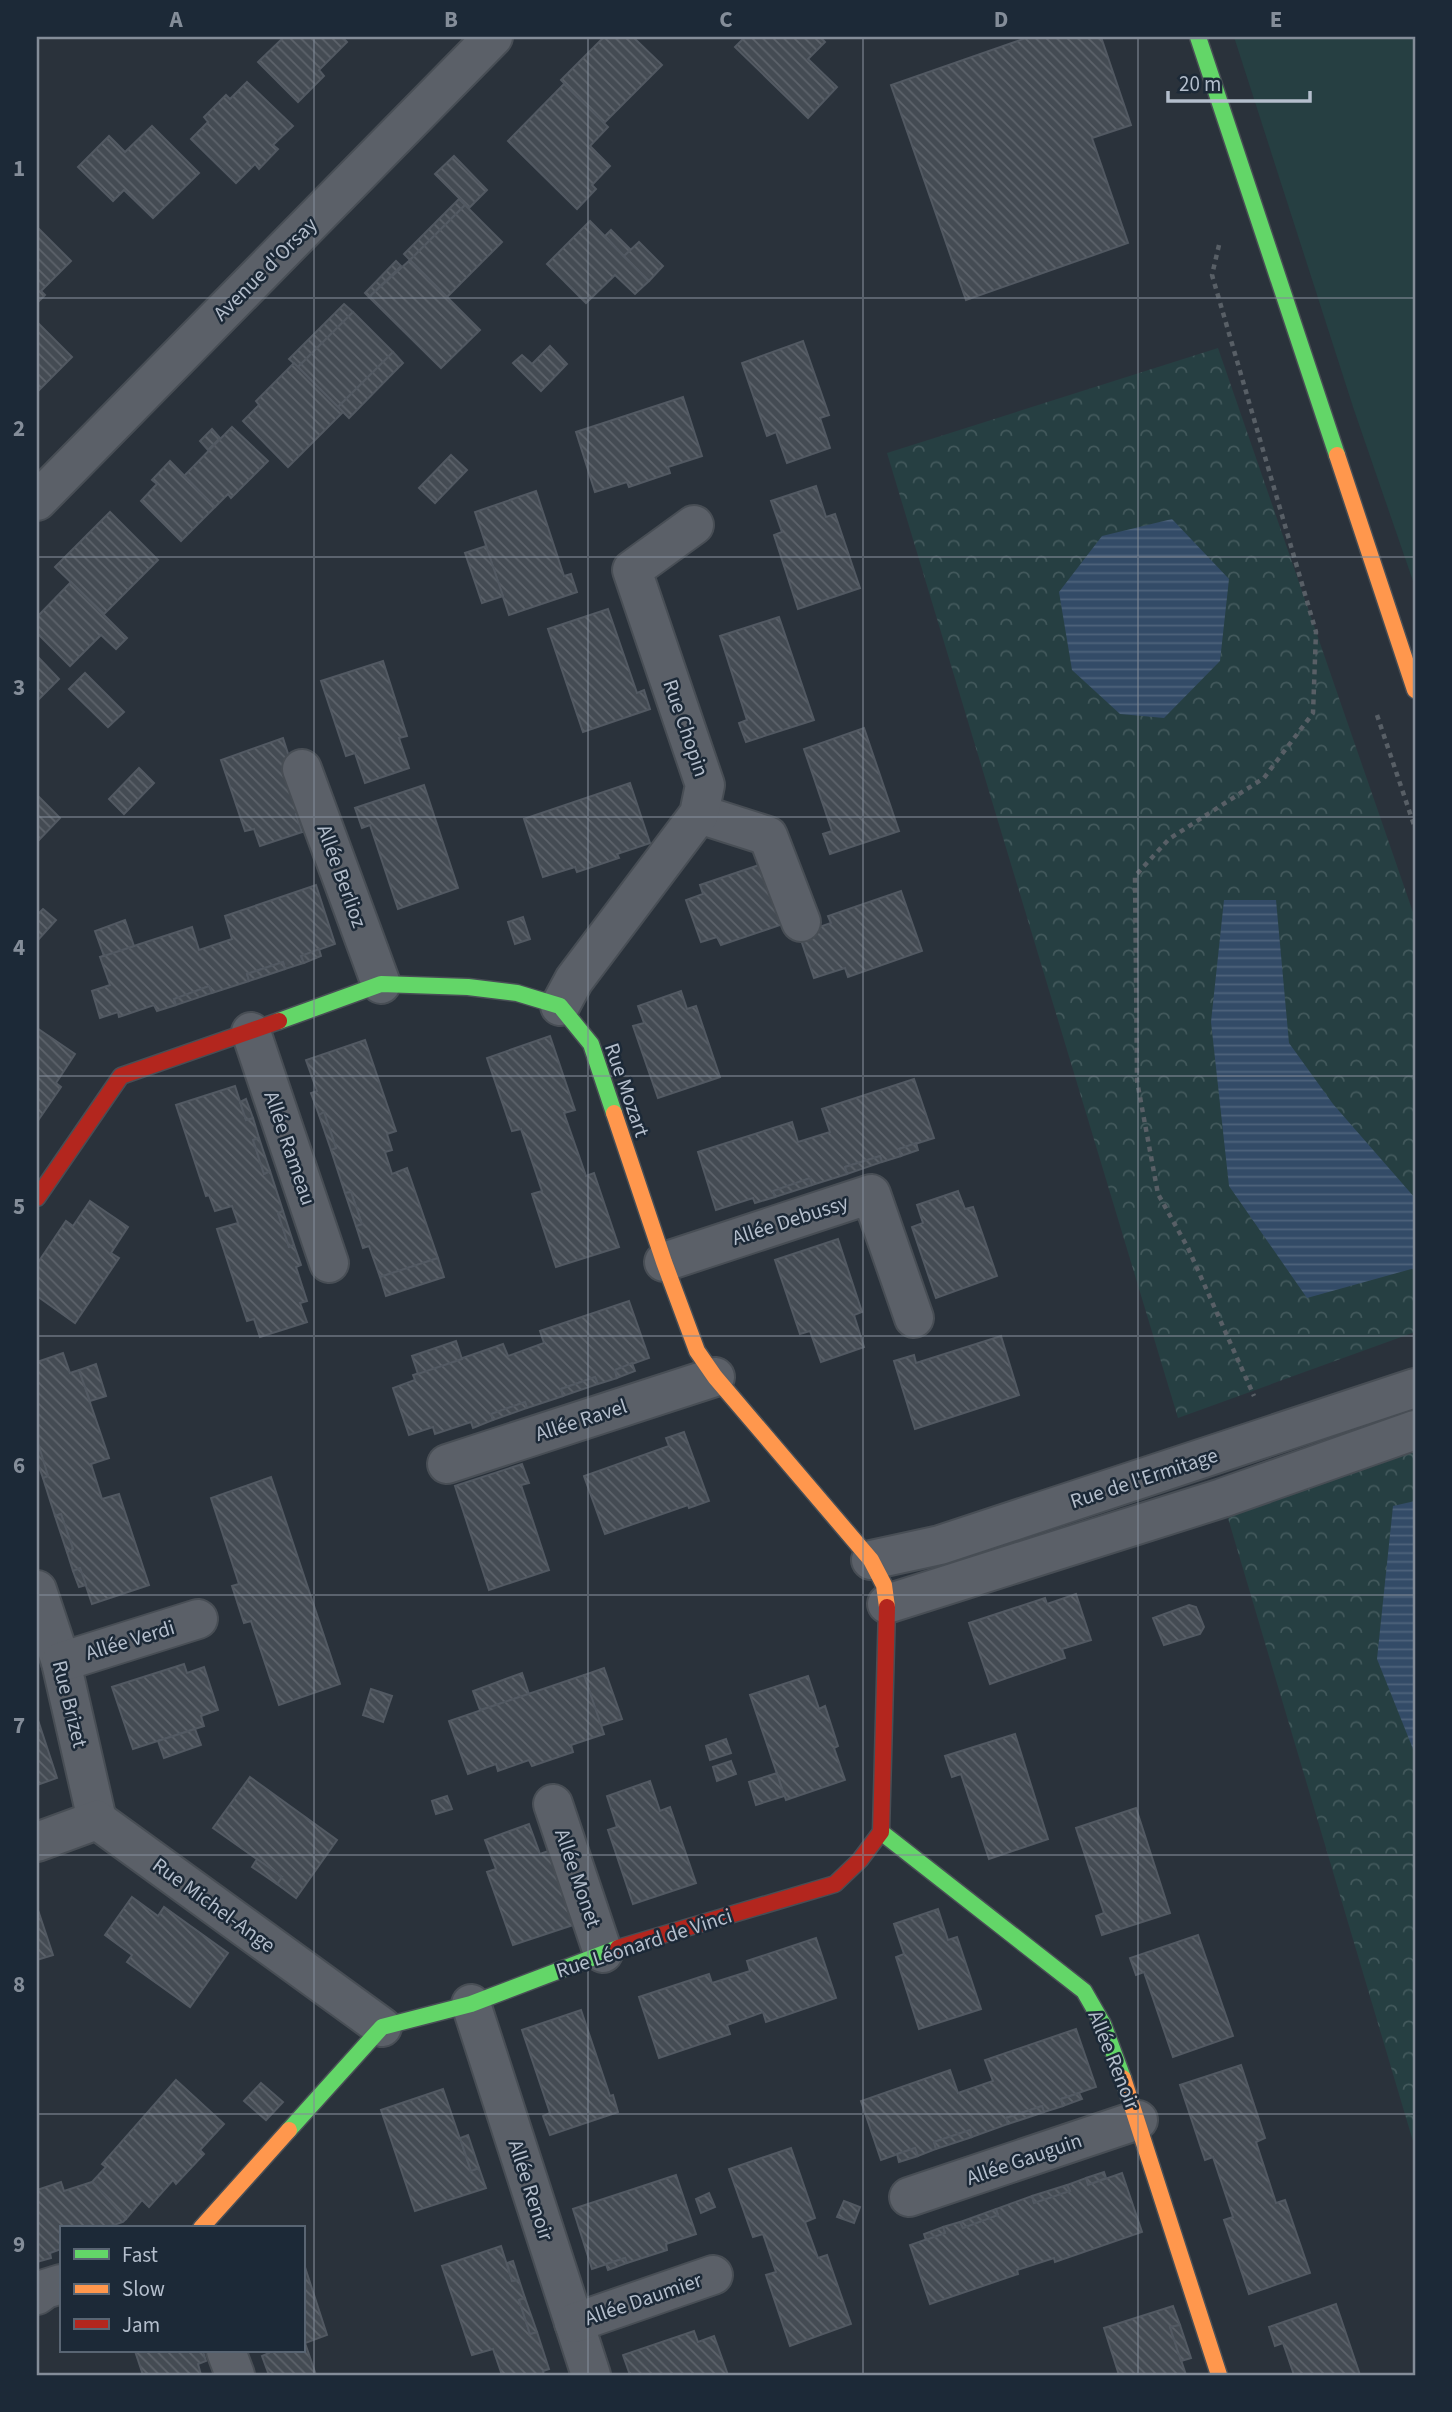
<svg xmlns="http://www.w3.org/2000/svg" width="1452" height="2412" font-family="'Source Sans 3',sans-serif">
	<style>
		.green { fill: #263f42 }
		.park { fill: url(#park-crowns) }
		.water { fill: url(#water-rules) }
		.building { fill: url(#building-back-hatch); stroke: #525962; stroke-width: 2 }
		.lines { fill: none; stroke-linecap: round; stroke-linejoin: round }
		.street-casing { stroke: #484e55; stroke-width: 42 }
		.fast-casing { stroke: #484e55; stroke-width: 19 }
		.slow-casing { stroke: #484e55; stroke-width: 19 }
		.jam-casing { stroke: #484e55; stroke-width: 19 }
		.path { stroke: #585f66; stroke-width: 4.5; stroke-dasharray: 5 5; stroke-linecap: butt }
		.street { stroke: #5b6068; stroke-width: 38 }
		.fast { stroke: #63d668; stroke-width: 16 }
		.slow { stroke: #ff974d; stroke-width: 16 }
		.jam { stroke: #b3261e; stroke-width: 16 }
		.grid { fill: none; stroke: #848d99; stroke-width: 2; stroke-opacity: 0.55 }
		.labels { text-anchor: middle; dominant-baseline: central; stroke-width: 5; stroke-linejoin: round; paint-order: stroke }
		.street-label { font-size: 21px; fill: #b4becc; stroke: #1c2937 }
		.neatline { fill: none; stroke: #848d99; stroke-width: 2.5 }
		.grid-label { font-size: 23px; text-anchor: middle; font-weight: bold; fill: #848d99 }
	</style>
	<defs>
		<pattern id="park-crowns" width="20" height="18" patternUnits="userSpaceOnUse" patternTransform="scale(1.75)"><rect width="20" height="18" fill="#263f42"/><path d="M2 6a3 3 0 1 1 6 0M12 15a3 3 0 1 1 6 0" fill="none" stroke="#43595c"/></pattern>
		<pattern id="water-rules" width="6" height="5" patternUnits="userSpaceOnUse" patternTransform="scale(1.75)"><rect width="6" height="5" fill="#334b67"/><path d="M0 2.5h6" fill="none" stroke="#4e637c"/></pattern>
		<pattern id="building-back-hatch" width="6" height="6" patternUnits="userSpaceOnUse" patternTransform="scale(1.75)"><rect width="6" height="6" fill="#444b53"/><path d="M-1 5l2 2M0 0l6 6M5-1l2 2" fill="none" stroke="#5d636b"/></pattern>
	</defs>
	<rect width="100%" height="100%" fill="#2a323b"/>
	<polygon class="green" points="1234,37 1415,37 1415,587 1354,410"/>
	<g class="park">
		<polygon points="1218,348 1415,918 1415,1332 1178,1418 887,453"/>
		<polygon points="1415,1441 1415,2148 1222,1498"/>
	</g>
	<g class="water">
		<polygon points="1172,519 1229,579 1220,661 1164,718 1120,714 1072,670 1059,592 1102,536"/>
		<polygon points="1224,900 1276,900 1289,1043 1333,1104 1415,1198 1415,1268 1307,1298 1229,1186 1211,1022"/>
		<polygon points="1415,1501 1415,1754 1377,1659 1393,1506"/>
	</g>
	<g class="building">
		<polygon points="284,37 342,37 347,42 319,70 324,76 298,102 258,62"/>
		<polygon points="604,37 633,37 662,65 604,123 561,80"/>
		<polygon points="745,37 820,37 825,42 808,59 837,87 808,118 735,47"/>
		<polygon points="1029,37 1101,37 1131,125 1092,138 1128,243 966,300 891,85"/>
		<polygon points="247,82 293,126 273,145 278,149 259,169 255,164 236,183 191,139 208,122 204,117 226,95 230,99"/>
		<polygon points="564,84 608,127 590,146 610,166 592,185 596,189 577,209 508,141"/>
		<polygon points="152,126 199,173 153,218 124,190 113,201 78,167 109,136 125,152"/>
		<polygon points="454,156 487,190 469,208 435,174"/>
		<polygon points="459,199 465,205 410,260 404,254"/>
		<polygon points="465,205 502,242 447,297 410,260"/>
		<polygon points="590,221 649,281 635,294 615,275 586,303 547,264"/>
		<polygon points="37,227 71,261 41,291 45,295 37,303"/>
		<polygon points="611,230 631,250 624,256 605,236"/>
		<polygon points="639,242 663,266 649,281 624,256"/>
		<polygon points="410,260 480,330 441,368 369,297"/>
		<polygon points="396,261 401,266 369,297 365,293"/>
		<polygon points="344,304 353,312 298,367 289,359"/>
		<polygon points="353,312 393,352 338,407 298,367"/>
		<polygon points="37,322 72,357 37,392"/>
		<polygon points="803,341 829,415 820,418 830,448 787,463 776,432 767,436 742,363"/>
		<polygon points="550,346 567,364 541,391 513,363 522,355 532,364"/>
		<polygon points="393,352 403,363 349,418 338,407"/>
		<polygon points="294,363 343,412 288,467 243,421 259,405 256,401"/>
		<polygon points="683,397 702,456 668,467 670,473 629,487 627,482 595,492 576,432"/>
		<polygon points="232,427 268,461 231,498 228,494 215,507 184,476"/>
		<polygon points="212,429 220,438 208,450 200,441"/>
		<polygon points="451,455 467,470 435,503 419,488"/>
		<polygon points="170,461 215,507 181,541 141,501 157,484 152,480"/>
		<polygon points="816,486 826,517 835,514 860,588 798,609 774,535 782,532 771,501"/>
		<polygon points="536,491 564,576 571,574 577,592 509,615 475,512"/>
		<polygon points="110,512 158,560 104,614 55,567"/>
		<polygon points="486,546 503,596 482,603 465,553"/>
		<polygon points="71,582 127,638 116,649 101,635 70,666 37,633 37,617"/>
		<polygon points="608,609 637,693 644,690 650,709 583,732 548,629"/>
		<polygon points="779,617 814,720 746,742 739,723 747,720 720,636"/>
		<polygon points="37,656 59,679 37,701"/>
		<polygon points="383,661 407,736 399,738 409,768 365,783 355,753 346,756 321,681"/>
		<polygon points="85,673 124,712 108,727 69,689"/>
		<polygon points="864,728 899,831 830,854 823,834 832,831 804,749"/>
		<polygon points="283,738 306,810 296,814 302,832 260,846 254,829 245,831 221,760"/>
		<polygon points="139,768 154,783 124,814 109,799"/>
		<polygon points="630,783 650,843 617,854 619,858 577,872 575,867 543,877 524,819"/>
		<polygon points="424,785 458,888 398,909 370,825 362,828 355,808"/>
		<polygon points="37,795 60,818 37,842"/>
		<polygon points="771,861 792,921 721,945 717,937 701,942 686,900 703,894 700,885"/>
		<polygon points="316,885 335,944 301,956 304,963 285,969 283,962 247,974 249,981 212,993 209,986 174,999 176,1005 157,1011 154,1005 119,1017 118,1012 100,1018 92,991 110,985 100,957 192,927 199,950 232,939 225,916"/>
		<polygon points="901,891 922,951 848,977 845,968 814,978 799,934 831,923 828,916"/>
		<polygon points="43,909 56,920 38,940 37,915"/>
		<polygon points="523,917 530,939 515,944 508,922"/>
		<polygon points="125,920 134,946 104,956 95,931"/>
		<polygon points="319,949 321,956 304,963 301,956"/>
		<polygon points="283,962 285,969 249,981 247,974"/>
		<polygon points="209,986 212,993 176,1005 174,999"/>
		<polygon points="681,991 687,1009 696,1006 720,1077 658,1098 633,1026 644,1023 638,1006"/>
		<polygon points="37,1028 75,1054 56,1083 61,1087 37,1122"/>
		<polygon points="550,1036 575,1110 564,1113 586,1176 594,1173 619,1247 556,1267 532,1194 542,1191 521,1129 512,1131 487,1058"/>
		<polygon points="365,1040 396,1131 387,1134 392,1150 385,1152 392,1174 407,1168 438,1258 380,1277 369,1246 363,1248 356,1226 362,1224 351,1192 345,1193 331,1150 336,1148 324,1112 319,1115 311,1093 317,1091 306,1060"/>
		<polygon points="914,1079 934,1138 899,1149 901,1156 882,1162 880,1156 845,1167 847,1174 812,1185 810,1178 773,1191 775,1197 755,1203 753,1198 716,1210 698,1152 792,1122 798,1142 830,1132 822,1109"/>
		<polygon points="235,1086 246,1120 253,1118 259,1138 253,1140 264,1174 270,1171 283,1211 278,1213 289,1247 294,1245 301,1265 296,1267 307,1301 300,1303 307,1322 260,1337 254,1319 247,1321 217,1229 238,1223 232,1206 215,1211 209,1195 206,1196 176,1105"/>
		<polygon points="246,1099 253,1118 246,1120 240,1102"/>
		<polygon points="324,1112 336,1148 331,1150 319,1115"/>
		<polygon points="259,1138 270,1171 264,1174 253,1140"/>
		<polygon points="916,1143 918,1150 901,1156 899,1149"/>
		<polygon points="880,1156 882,1162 847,1174 845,1167"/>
		<polygon points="810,1178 812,1185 775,1197 773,1191"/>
		<polygon points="958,1191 965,1209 973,1207 997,1276 936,1298 912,1227 923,1223 917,1205"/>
		<polygon points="351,1192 362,1224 356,1226 345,1193"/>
		<polygon points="90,1201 128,1227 111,1253 119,1258 75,1323 37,1296 37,1264 66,1221 73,1226"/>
		<polygon points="283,1211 294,1245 289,1247 278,1213"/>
		<polygon points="838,1239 862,1312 854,1315 864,1347 821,1362 810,1331 800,1334 775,1260"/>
		<polygon points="438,1258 444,1277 386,1296 380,1277"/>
		<polygon points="629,1301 649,1358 615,1370 617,1378 598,1384 595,1377 561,1389 563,1396 527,1408 525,1402 491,1414 493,1420 473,1428 471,1422 435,1434 433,1427 409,1435 393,1388 415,1380 413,1375 503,1344 508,1356 544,1343 540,1331"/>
		<polygon points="1001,1336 1019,1395 915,1429 894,1361 914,1355 916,1363"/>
		<polygon points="456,1341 462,1359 418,1374 412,1356"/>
		<polygon points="63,1353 70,1373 79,1370 109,1458 91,1464 102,1499 119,1494 149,1585 92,1604 80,1568 73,1571 67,1552 73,1549 61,1514 55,1516 43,1478 48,1476 37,1443 37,1362"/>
		<polygon points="632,1363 635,1371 617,1378 615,1370"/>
		<polygon points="96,1364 106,1396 90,1401 79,1370"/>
		<polygon points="595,1377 598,1384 563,1396 561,1389"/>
		<polygon points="525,1402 527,1408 493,1420 491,1414"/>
		<polygon points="684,1432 709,1501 689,1508 688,1505 605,1534 584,1476 669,1446 666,1438"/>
		<polygon points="38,1443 48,1476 43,1478 37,1461"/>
		<polygon points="522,1464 529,1483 521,1485 549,1570 489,1590 455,1486"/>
		<polygon points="271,1477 340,1684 279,1705 251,1621 244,1623 232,1586 239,1584 211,1498"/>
		<polygon points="61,1514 73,1549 67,1552 55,1516"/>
		<polygon points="80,1568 86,1585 79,1587 73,1571"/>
		<polygon points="1076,1594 1091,1640 1062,1649 1065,1658 990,1684 969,1623 1045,1598 1047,1604"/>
		<polygon points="1189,1605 1196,1607 1204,1627 1200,1634 1164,1645 1153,1618"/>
		<polygon points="184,1664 187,1673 204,1667 218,1710 201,1716 204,1726 133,1749 112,1687"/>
		<polygon points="604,1668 622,1719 601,1726 584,1675"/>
		<polygon points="522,1673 529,1694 480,1710 473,1691"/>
		<polygon points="584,1675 604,1734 571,1745 573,1752 532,1766 529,1760 498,1771 496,1764 468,1774 449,1721"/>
		<polygon points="808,1676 819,1709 825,1706 838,1746 834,1748 845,1780 786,1800 750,1695"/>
		<polygon points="371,1689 392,1696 383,1722 363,1715"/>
		<polygon points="38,1720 57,1778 37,1785 37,1721"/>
		<polygon points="195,1729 201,1745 164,1758 158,1741"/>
		<polygon points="1015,1734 1048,1839 989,1859 961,1774 952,1777 945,1756"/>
		<polygon points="726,1739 731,1753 710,1760 706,1746"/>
		<polygon points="731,1761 736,1774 717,1781 713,1767"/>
		<polygon points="777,1773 784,1796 756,1805 749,1782"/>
		<polygon points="250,1777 337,1840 296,1898 277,1884 282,1877 213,1828"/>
		<polygon points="650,1781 660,1811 670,1807 696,1883 633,1904 608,1830 617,1827 607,1796"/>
		<polygon points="447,1796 452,1809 436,1814 432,1801"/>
		<polygon points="1136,1808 1170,1913 1102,1935 1096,1916 1104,1913 1076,1828"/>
		<polygon points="529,1824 540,1854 551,1850 576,1924 513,1945 487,1872 496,1869 485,1840"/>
		<polygon points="257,1859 282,1877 277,1884 252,1867"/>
		<polygon points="132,1897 158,1916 164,1907 228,1953 190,2007 127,1962 132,1955 105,1935"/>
		<polygon points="37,1907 53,1955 37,1960"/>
		<polygon points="938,1909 948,1940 957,1937 981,2009 919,2029 896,1957 904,1954 894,1924"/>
		<polygon points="1198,1935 1233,2036 1173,2057 1144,1972 1136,1975 1130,1958"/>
		<polygon points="816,1938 836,1998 766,2022 763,2012 727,2025 730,2034 659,2058 639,1997 709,1974 712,1983 750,1971 747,1961"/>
		<polygon points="581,2010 610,2096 613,2095 618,2112 550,2135 543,2116 550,2113 522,2030"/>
		<polygon points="1076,2029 1096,2087 1061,2099 1063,2106 1044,2112 1042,2106 1006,2118 1008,2124 972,2137 970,2130 934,2142 936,2149 918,2156 915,2148 881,2160 861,2101 950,2070 958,2093 993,2081 985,2060"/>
		<polygon points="1241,2065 1265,2138 1256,2142 1276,2203 1285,2200 1310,2273 1249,2294 1224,2220 1233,2217 1213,2157 1205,2160 1180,2085"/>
		<polygon points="176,2080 224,2124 200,2150 204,2154 176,2184 173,2180 149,2207 142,2200 126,2219 92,2182 106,2167 102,2164"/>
		<polygon points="261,2083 283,2102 266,2120 244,2101"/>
		<polygon points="443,2089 471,2171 479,2168 486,2188 415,2211 381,2110"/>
		<polygon points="1079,2093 1082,2099 1063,2106 1061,2099"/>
		<polygon points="1042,2106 1044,2112 1008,2124 1006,2118"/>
		<polygon points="970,2130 972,2137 936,2149 934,2142"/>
		<polygon points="468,2135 479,2168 471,2171 460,2138"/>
		<polygon points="791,2148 815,2218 805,2222 818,2258 827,2255 851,2324 790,2346 766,2275 776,2272 763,2234 753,2237 729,2169"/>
		<polygon points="915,2148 918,2156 899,2162 897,2154"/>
		<polygon points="1104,2172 1106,2178 1088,2185 1086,2178"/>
		<polygon points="1122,2173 1142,2232 1055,2262 1054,2258 1017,2270 1018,2274 930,2304 910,2245 945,2233 943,2227 960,2222 963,2228 998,2215 996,2209 1032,2196 1034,2203 1070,2191 1067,2185 1086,2178 1088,2185"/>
		<polygon points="676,2175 696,2234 666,2244 667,2250 627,2263 625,2258 592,2269 573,2209"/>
		<polygon points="61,2182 64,2191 92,2182 126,2219 123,2222 105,2228 61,2228 61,2249 50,2253 51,2258 37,2262 37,2190"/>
		<polygon points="1067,2185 1070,2191 1034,2203 1032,2196"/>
		<polygon points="709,2193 715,2207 701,2213 696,2199"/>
		<polygon points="844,2201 860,2207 854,2223 837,2217"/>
		<polygon points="996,2209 998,2215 963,2228 960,2222"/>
		<polygon points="943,2227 945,2233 926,2240 924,2234"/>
		<polygon points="501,2246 512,2281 519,2280 525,2298 519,2300 530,2334 537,2332 549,2369 543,2371 544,2375 502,2375 493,2349 472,2355 442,2266"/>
		<polygon points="625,2258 627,2263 608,2270 606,2264"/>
		<polygon points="303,2261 327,2335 305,2343 316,2375 269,2375 262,2356 269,2353 268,2351 303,2351"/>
		<polygon points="513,2261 519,2280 512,2281 507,2263"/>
		<polygon points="525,2298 537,2332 530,2334 519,2300"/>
		<polygon points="1336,2304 1360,2375 1294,2375 1283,2343 1275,2346 1269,2327"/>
		<polygon points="1173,2306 1180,2325 1170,2327 1186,2375 1119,2375 1104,2328"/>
		<polygon points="1180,2325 1191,2358 1181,2361 1170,2327"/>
		<polygon points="694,2331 698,2342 714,2336 728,2375 630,2375 623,2355"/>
		<polygon points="135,2351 203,2351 206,2361 198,2364 201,2375 143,2375"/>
	</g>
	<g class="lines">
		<defs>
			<g id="street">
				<polyline points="37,501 493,37"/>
				<polyline points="302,769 381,984"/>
				<polyline points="699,814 768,836 801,922"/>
				<polyline points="560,1006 574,980 699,814 705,785 632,570 694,525"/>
				<polyline points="251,1032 329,1263"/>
				<polyline points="664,1262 871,1194 914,1318"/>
				<polyline points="447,1464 715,1377"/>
				<polyline points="871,1560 940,1545 1415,1388"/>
				<polyline points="37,1590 61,1662 97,1820"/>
				<polyline points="887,1604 1222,1498 1415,1430"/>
				<polyline points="61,1662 198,1619"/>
				<polyline points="553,1804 603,1953"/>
				<polyline points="37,1842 97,1820 382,2027"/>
				<polyline points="471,2004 591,2375"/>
				<polyline points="909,2197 1138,2120"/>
				<polyline points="37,2295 45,2289 61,2284"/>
				<polyline points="574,2323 713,2275"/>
				<polyline points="226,2351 235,2375"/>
			</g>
			<g id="fast">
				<polyline points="1198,37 1337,455"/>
				<polyline points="279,1021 381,984 468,987 517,993 560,1006 591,1044 614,1113"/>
				<polyline points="881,1832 1084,1991 1103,2024 1123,2078"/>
				<polyline points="289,2130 382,2027 471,2004 618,1948"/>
			</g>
			<g id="slow">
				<polyline points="1337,455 1415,690"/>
				<polyline points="614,1113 664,1262 697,1351 715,1377 871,1560 884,1585 887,1607"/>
				<polyline points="1123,2078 1219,2375"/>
				<polyline points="201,2228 289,2130"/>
			</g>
			<g id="jam">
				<polyline points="37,1198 121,1076 279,1021"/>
				<polyline points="618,1948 835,1884 860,1860 881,1832 887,1607"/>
			</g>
		</defs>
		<use href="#street" class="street-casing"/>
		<use href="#fast" class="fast-casing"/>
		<use href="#slow" class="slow-casing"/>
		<use href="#jam" class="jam-casing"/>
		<g class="path">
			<polyline points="1219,245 1212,275 1316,632 1313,713 1264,778 1169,839 1135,876 1137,1081 1158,1194 1188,1248 1254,1396"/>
			<polyline points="1377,715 1415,828"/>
		</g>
		<use href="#street" class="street"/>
		<use href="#fast" class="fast"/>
		<use href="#slow" class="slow"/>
		<use href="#jam" class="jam"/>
	</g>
	<path class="grid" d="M 314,37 L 314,2375M 588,37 L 588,2375M 863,37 L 863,2375M 1138,37 L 1138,2375M 37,298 L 1415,298M 37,557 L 1415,557M 37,817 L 1415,817M 37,1076 L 1415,1076M 37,1336 L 1415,1336M 37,1595 L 1415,1595M 37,1855 L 1415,1855M 37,2114 L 1415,2114"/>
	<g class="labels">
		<g class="street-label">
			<text transform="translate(265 269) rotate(-45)">Avenue d'Orsay</text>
			<text transform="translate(686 728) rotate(71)">Rue Chopin</text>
			<text transform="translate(342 876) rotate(70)">Allée Berlioz</text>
			<text transform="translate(627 1090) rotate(71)">Rue Mozart</text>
			<text transform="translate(290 1148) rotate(71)">Allée Rameau</text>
			<text transform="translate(790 1220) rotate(-18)">Allée Debussy</text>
			<text transform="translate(581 1420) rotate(-18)">Allée Ravel</text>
			<text transform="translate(1144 1478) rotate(-18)">Rue de l'Ermitage</text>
			<text transform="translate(130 1640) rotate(-17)">Allée Verdi</text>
			<text transform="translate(70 1704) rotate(76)">Rue Brizet</text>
			<text transform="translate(578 1878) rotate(71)">Allée Monet</text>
			<text transform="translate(214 1905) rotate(36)">Rue Michel-Ange</text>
			<text transform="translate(644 1943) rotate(-18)">Rue Léonard de Vinci</text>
			<text transform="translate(1114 2060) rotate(68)">Allée Renoir</text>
			<text transform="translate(1024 2159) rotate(-19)">Allée Gauguin</text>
			<text transform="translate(531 2190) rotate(72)">Allée Renoir</text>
			<text transform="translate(643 2299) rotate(-19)">Allée Daumier</text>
		</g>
	</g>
	<rect width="1452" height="2412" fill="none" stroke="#1c2937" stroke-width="77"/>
	<rect x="60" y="2226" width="245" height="126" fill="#1c2937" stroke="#596573" stroke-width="2"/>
	<rect x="74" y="2249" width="35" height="10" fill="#63d668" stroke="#596573" stroke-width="2"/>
	<text x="122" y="2262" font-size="21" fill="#b4becc">Fast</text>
	<rect x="74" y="2284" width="35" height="10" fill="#ff974d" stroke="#596573" stroke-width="2"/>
	<text x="122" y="2296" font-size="21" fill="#b4becc">Slow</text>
	<rect x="74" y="2319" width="35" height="10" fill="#b3261e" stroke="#596573" stroke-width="2"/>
	<text x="122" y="2332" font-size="21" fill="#b4becc">Jam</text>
	<path d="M1168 91v10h142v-10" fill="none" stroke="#b4becc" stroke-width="3.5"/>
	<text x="1179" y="91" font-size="21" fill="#b4becc" stroke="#1c2937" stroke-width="5" paint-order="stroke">20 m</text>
	<rect x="38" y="38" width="1376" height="2336" class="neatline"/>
	<g class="grid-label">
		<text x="176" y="27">A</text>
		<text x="451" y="27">B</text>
		<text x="726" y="27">C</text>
		<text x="1001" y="27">D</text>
		<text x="1276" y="27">E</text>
		<text x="19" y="176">1</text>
		<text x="19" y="436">2</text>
		<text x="19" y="695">3</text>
		<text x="19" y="955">4</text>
		<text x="19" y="1214">5</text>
		<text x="19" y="1473">6</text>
		<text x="19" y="1733">7</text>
		<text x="19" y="1992">8</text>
		<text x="19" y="2252">9</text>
	</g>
</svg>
